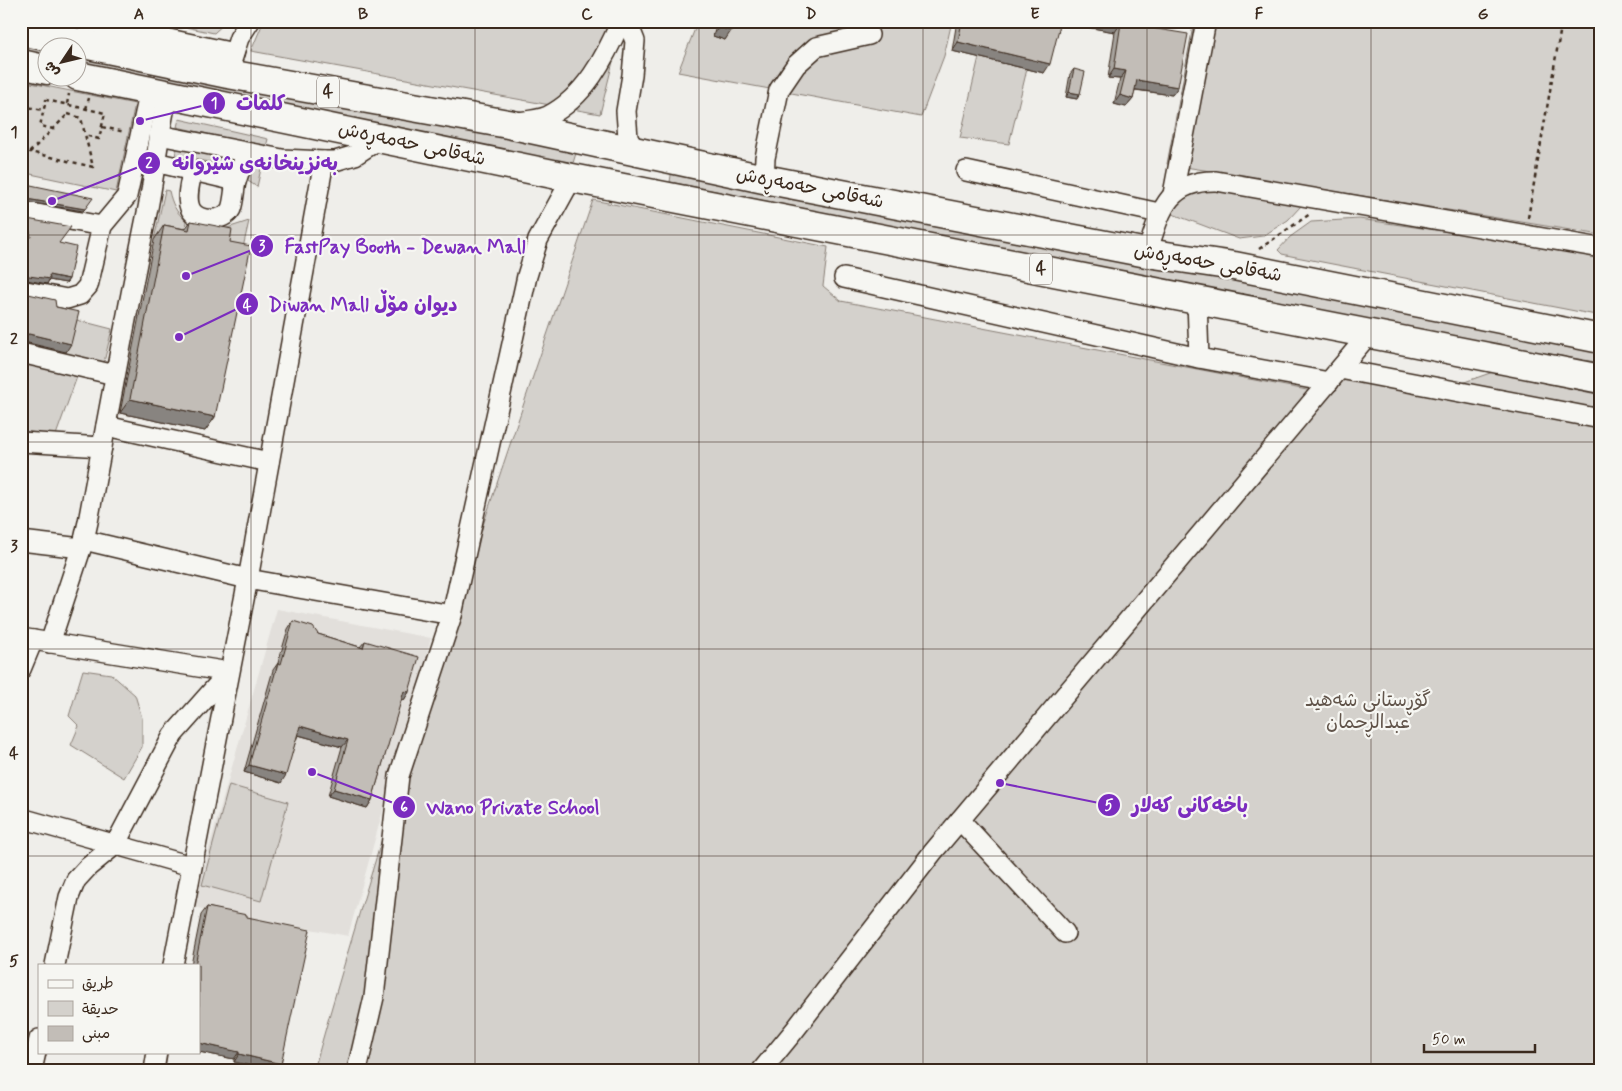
<svg xmlns="http://www.w3.org/2000/svg" width="1622" height="1091" font-family="Mynerve,'Playpen Sans Arabic',sans-serif">
	<style>
		.built { fill: #e2dfdb }
		.green { fill: #d4d1cc; stroke: #887e75 }
		.lines { fill: none; stroke-linecap: round; stroke-linejoin: round }
		.minor-casing { stroke: #3b2a1e; stroke-width: 22 }
		.highway-casing { stroke: #3b2a1e; stroke-width: 31 }
		.path { stroke: #3b2a1e; stroke-width: 2.5; stroke-dasharray: 4 4; stroke-linecap: butt }
		.minor { stroke: #f6f6f2; stroke-width: 19 }
		.highway { stroke: #f6f6f2; stroke-width: 28 }
		.wall { fill: #a7a39d; stroke: #3b2a1e }
		.shaded-wall { fill: #888480; stroke: #3b2a1e }
		.building { fill: #c2bdb7; stroke: #3b2a1e }
		.grid { fill: none; stroke: #3b2a1e; stroke-width: 1; stroke-opacity: 0.55 }
		.labels { text-anchor: middle; dominant-baseline: central; stroke-width: 4.5; stroke-linejoin: round; paint-order: stroke }
		.shield { fill: #f6f6f2; stroke: #73675e; stroke-width: 1 }
		.shield-label { font-size: 18px; font-weight: bold; fill: #3b2a1e }
		.street-label { font-size: 19px; fill: #3b2a1e; stroke: #f6f6f2 }
		.park-label { font-size: 19px; fill: #61544a; stroke: #f6f6f2 }
		.leader { fill: none; stroke: #7b2cbf; stroke-width: 2 }
		.callout-dot { fill: #7b2cbf; stroke: #f6f6f2; stroke-width: 2 }
		.mark-label { font-size: 15px; text-anchor: middle; font-weight: bold; fill: #fff }
		.callout-label { font-size: 20px; text-anchor: middle; font-weight: bold; fill: #7b2cbf; stroke: #f6f6f2; stroke-width: 4.5; stroke-linejoin: round; paint-order: stroke }
		.neatline { fill: none; stroke: #3b2a1e; stroke-width: 2 }
		.grid-label { font-size: 16px; text-anchor: middle; font-weight: bold; fill: #3b2a1e }
	</style>
	<rect width="100%" height="100%" fill="#efeeea"/>
	<filter id="ink" filterUnits="userSpaceOnUse"><feTurbulence type="fractalNoise" baseFrequency=".02" numOctaves="2"/><feDisplacementMap in="SourceGraphic" scale="10" xChannelSelector="R" yChannelSelector="G"/><feConvolveMatrix kernelMatrix="1 2 1 2 8 2 1 2 1" color-interpolation-filters="sRGB"/></filter>
	<g filter="url(#ink)">
		<polygon class="built" points="277,609 431,638 348,936 192,907"/>
		<g class="green">
			<polygon points="157,21 227,21 214,33"/>
			<polygon points="265,21 378,21 405,26 410,21 623,21 600,114 251,51 262,25"/>
			<polygon points="698,21 952,21 944,56 921,117 678,72"/>
			<polygon points="1194,21 1601,21 1601,235 1167,164"/>
			<polygon points="21,42 48,48 47,57 21,52"/>
			<path d="M 78,52 L 577,150 L 573,163 C 527,155 481,149 435,140 C 315,117 197,86 78,63 Z"/>
			<polygon points="979,57 1027,69 1009,144 960,138"/>
			<polygon points="21,81 135,104 116,192 21,172"/>
			<polygon points="179,119 268,139 266,147 177,127"/>
			<polygon points="177,147 231,158 233,160 231,171 224,169 224,165 183,157 181,161 174,160"/>
			<polygon points="249,161 262,164 257,187 245,179"/>
			<polygon points="672,169 1601,349 1601,363 1453,337 670,182"/>
			<polygon points="1217,186 1270,194 1301,206 1288,220 1263,236 1239,239 1170,213 1175,201 1191,190"/>
			<path d="M 165,190 L 169,191 C 172,204 176,212 186,221 L 184,236 L 154,240 Z"/>
			<path d="M 593,200 L 828,247 L 823,286 L 841,301 L 1312,391 L 1345,374 L 1433,393 L 1493,372 L 1601,395 L 1601,1070 L 314,1070 C 396,776 495,488 593,200 Z"/>
			<polygon points="1359,219 1512,241 1601,255 1601,316 1291,256 1282,254 1278,250 1290,237 1311,222"/>
			<polygon points="249,221 240,261 221,230"/>
			<polygon points="73,319 112,329 104,362 66,354"/>
			<polygon points="21,362 78,374 56,435 21,431"/>
			<polygon points="83,670 111,674 135,695 142,718 142,747 124,778 71,745 79,726 69,716"/>
			<polygon points="229,785 288,802 261,901 202,885"/>
		</g>
		<g class="lines">
			<defs>
				<g id="minor">
					<polyline points="85,21 234,53"/>
					<polyline points="627,21 635,41 632,75 626,111 628,138 636,152"/>
					<polyline points="231,63 239,38 250,21"/>
					<path d="M 517,122 C 526,121 539,120 548,116 C 585,97 605,58 621,21"/>
					<polyline points="159,135 282,159 324,161 335,161 355,155 381,138"/>
					<polyline points="155,162 236,181"/>
					<polyline points="966,171 1159,213"/>
					<path d="M 192,172 C 190,184 185,199 191,210 C 199,223 224,222 231,209 C 234,201 234,190 236,182 C 239,172 243,162 247,153"/>
					<polyline points="764,179 765,158 779,90 796,65 816,47 869,35"/>
					<polyline points="1173,194 1206,21"/>
					<polyline points="21,211 102,226"/>
					<path d="M 1147,253 C 1160,213 1166,180 1216,181 L 1601,248"/>
					<polyline points="844,278 1199,358 1329,382"/>
					<polyline points="21,290 67,299 80,295 88,286 102,226 127,196 150,90"/>
					<polyline points="1197,300 1199,358"/>
					<polyline points="21,353 115,375"/>
					<polyline points="1340,369 1601,419"/>
					<polyline points="106,426 269,462"/>
					<polyline points="21,442 102,447"/>
					<polyline points="84,540 248,579 452,615"/>
					<polyline points="21,541 81,548"/>
					<polyline points="21,638 229,672"/>
					<path d="M 50,643 L 84,540 L 88,522 C 107,419 126,316 147,213 C 155,174 158,133 168,94"/>
					<polyline points="21,669 33,640"/>
					<polyline points="21,818 191,866"/>
					<polyline points="960,820 1065,933"/>
					<polyline points="55,965 69,897 76,880 88,867 115,845 173,735 228,673"/>
					<polyline points="173,965 248,579 324,161"/>
					<polyline points="32,1070 39,1039"/>
					<polyline points="154,1070 157,1052"/>
					<polyline points="357,1070 374,997 399,776 452,615 527,276 538,240 572,178"/>
					<polyline points="762,1070 794,1031 933,852 1369,334"/>
				</g>
				<g id="highway">
					<polyline points="21,31 228,74 508,124 764,179 1147,253 1234,266 1601,339"/>
					<polyline points="21,64 48,70"/>
					<polyline points="78,76 572,178 1601,379"/>
				</g>
			</defs>
			<use href="#minor" class="minor-casing"/>
			<use href="#highway" class="highway-casing"/>
			<g class="path">
				<polyline points="67,104 69,94"/>
				<polyline points="21,106 44,110"/>
				<polyline points="86,109 89,98"/>
				<polygon points="68,114 81,118 93,167 30,152"/>
				<polyline points="102,127 125,132"/>
				<polyline points="54,129 40,126 46,100 105,113 99,139 85,135"/>
				<polyline points="1528,218 1562,21"/>
				<polyline points="1259,249 1310,214"/>
			</g>
			<use href="#minor" class="minor"/>
			<use href="#highway" class="highway"/>
		</g>
		<g class="wall">
			<polygon points="718,21 734,21 725,40 713,36"/>
			<polygon points="957,21 1147,21 1145,27 1178,87 1172,95 1135,90 1133,99 1126,107 1114,104 1120,79 1108,78 1115,32 1061,22 1044,73 952,51"/>
			<polygon points="1074,69 1077,99 1066,97 1070,74"/>
			<polygon points="27,219 59,243 69,279 66,283 49,280 47,284 21,279 21,276 23,274 21,274 21,235 27,236 24,223"/>
			<polygon points="191,221 230,242 215,417 205,431 120,413 154,240 164,225 185,229"/>
			<polygon points="293,621 318,634 360,647 365,641 409,692 404,700 401,699 372,800 367,808 328,796 342,747 298,735 281,783 244,772 273,670 278,663 288,629"/>
			<polygon points="207,907 247,917 281,1064 277,1070 269,1070 234,1062 234,1059 199,1052 199,965 191,965 201,915"/>
		</g>
		<g class="shaded-wall">
			<polygon points="1058,21 1111,21 1121,23 1115,32 1057,22"/>
			<polygon points="719,27 731,31 725,40 713,36"/>
			<polygon points="958,42 1050,64 1044,73 952,51"/>
			<polygon points="1114,69 1126,71 1120,79 1108,78"/>
			<polygon points="1137,80 1178,87 1172,95 1130,89"/>
			<polygon points="1069,92 1080,94 1077,99 1066,97"/>
			<polygon points="1120,95 1133,99 1126,107 1114,104"/>
			<polygon points="21,198 85,209 83,211 21,201"/>
			<polygon points="21,268 26,270 23,274 21,274"/>
			<polygon points="22,275 49,275 69,279 66,283 49,280 47,284 21,279 21,276"/>
			<polygon points="29,334 71,344 66,352 24,342 21,342 21,335"/>
			<polygon points="130,399 215,417 205,431 120,413"/>
			<polygon points="404,691 409,692 404,700 398,698"/>
			<polygon points="300,726 348,740 342,747 295,734"/>
			<polygon points="249,765 286,775 281,783 244,772"/>
			<polygon points="334,789 372,800 367,808 328,796"/>
			<polygon points="199,1043 239,1052 234,1059 199,1052"/>
			<polygon points="239,1054 281,1064 277,1070 269,1070 234,1062"/>
		</g>
		<g class="building">
			<polygon points="721,21 734,21 731,31 719,27"/>
			<polygon points="962,21 1061,21 1050,64 958,42"/>
			<polygon points="1111,21 1147,21 1145,27 1188,34 1178,87 1137,80 1133,99 1120,95 1126,71 1114,69 1121,23"/>
			<polygon points="1074,69 1085,72 1080,94 1069,92"/>
			<polygon points="21,183 93,198 85,209 21,198"/>
			<polygon points="27,219 71,227 59,243 76,247 69,279 49,275 50,279 22,275 26,270 21,268 21,235 31,237"/>
			<polygon points="191,221 232,229 230,242 251,246 215,417 130,399 164,225 189,230"/>
			<polygon points="21,292 24,293 55,300 56,307 79,312 71,344 29,334 21,335"/>
			<polygon points="293,621 313,627 318,634 363,648 365,641 419,657 409,692 404,691 372,800 334,789 348,740 300,726 286,775 249,765 278,663 281,664"/>
			<polygon points="207,907 247,915 247,917 310,930 281,1064 239,1054 239,1052 199,1043 199,965 195,965"/>
		</g>
	</g>
	<path class="grid" d="M 251,21 L 251,1070M 475,21 L 475,1070M 699,21 L 699,1070M 923,21 L 923,1070M 1147,21 L 1147,1070M 1371,21 L 1371,1070M 21,235 L 1601,235M 21,442 L 1601,442M 21,649 L 1601,649M 21,856 L 1601,856"/>
	<g class="labels">
		<g class="shield">
			<rect x="317" y="76.5" width="22" height="31" rx="4"/>
			<rect x="1030" y="253.5" width="22" height="31" rx="4"/>
		</g>
		<g class="shield-label">
			<text x="328" y="92">4</text>
			<text x="1041" y="269">4</text>
		</g>
		<g class="street-label">
			<text transform="translate(412 144) rotate(12)">شەقامی حەمەڕەش</text>
			<text transform="translate(810 188) rotate(11)">شەقامی حەمەڕەش</text>
			<text transform="translate(1208 263) rotate(10)">شەقامی حەمەڕەش</text>
		</g>
		<g class="park-label">
			<text x="1368" y="700">گۆڕستانی شەهید<tspan x="1368" dy="22">عبدالڕحمان</tspan></text>
		</g>
	</g>
	<path class="leader" d="M140 121L214 103M52 201L149 163M186 276L262 246M179 337L247 304M1000 783L1109 805M312 772L404 807"/>
	<g class="callout-dot">
		<circle cx="140" cy="121" r="5"/>
		<circle cx="52" cy="201" r="5"/>
		<circle cx="186" cy="276" r="5"/>
		<circle cx="179" cy="337" r="5"/>
		<circle cx="1000" cy="783" r="5"/>
		<circle cx="312" cy="772" r="5"/>
		<circle cx="214" cy="103" r="12"/>
		<circle cx="149" cy="163" r="12"/>
		<circle cx="262" cy="246" r="12"/>
		<circle cx="247" cy="304" r="12"/>
		<circle cx="1109" cy="805" r="12"/>
		<circle cx="404" cy="807" r="12"/>
	</g>
	<g class="mark-label">
		<text x="214" y="108">1</text>
		<text x="149" y="168">2</text>
		<text x="262" y="251">3</text>
		<text x="247" y="310">4</text>
		<text x="1109" y="810">5</text>
		<text x="404" y="812">6</text>
	</g>
	<g class="callout-label">
		<text x="261" y="110">كلمات</text>
		<text x="255" y="170">بەنزینخانەی شێروانە</text>
		<text x="405" y="253">FastPay Booth - Dewan Mall</text>
		<text x="363" y="311">Diwan Mall دیوان مۆڵ</text>
		<text x="1190" y="812">باخەکانی کەلار</text>
		<text x="513" y="814">Wano Private School</text>
	</g>
	<rect width="1622" height="1091" fill="none" stroke="#f6f6f2" stroke-width="55"/>
	<rect x="38" y="964" width="162" height="90" fill="#f6f6f2" stroke="#aba49d"/>
	<rect x="48" y="980" width="25" height="8" fill="#f6f6f2" stroke="#aba49d"/>
	<text x="82" y="988" font-size="15" fill="#3b2a1e">طريق</text>
	<rect x="48" y="1001" width="25" height="15" fill="#d4d1cc" stroke="#aba49d"/>
	<text x="82" y="1014" font-size="15" fill="#3b2a1e">حديقة</text>
	<rect x="48" y="1026" width="25" height="15" fill="#c2bdb7" stroke="#aba49d"/>
	<text x="82" y="1038" font-size="15" fill="#3b2a1e">مبنى</text>
	<g transform="translate(62 62) rotate(235)"><circle r="24" fill="#f6f6f2" stroke="#aba49d"/>
	<path d="M0-4L9 19L0 12L-9 19Z" fill="#3b2a1e"/>
	<text y="-8" font-size="14" font-weight="bold" text-anchor="middle" fill="#3b2a1e">ش</text>
	</g>
	<path d="M1424 1044v8h111v-8" fill="none" stroke="#3b2a1e" stroke-width="2.5"/>
	<text x="1432" y="1044" font-size="15" fill="#3b2a1e" stroke="#f6f6f2" stroke-width="4" paint-order="stroke">50 m</text>
	<rect x="28" y="28" width="1566" height="1036" class="neatline"/>
	<g class="grid-label">
		<text x="139" y="19">A</text>
		<text x="363" y="19">B</text>
		<text x="587" y="19">C</text>
		<text x="811" y="19">D</text>
		<text x="1035" y="19">E</text>
		<text x="1259" y="19">F</text>
		<text x="1483" y="19">G</text>
		<text x="14" y="137">1</text>
		<text x="14" y="344">2</text>
		<text x="14" y="551">3</text>
		<text x="14" y="758">4</text>
		<text x="14" y="966">5</text>
	</g>
</svg>
